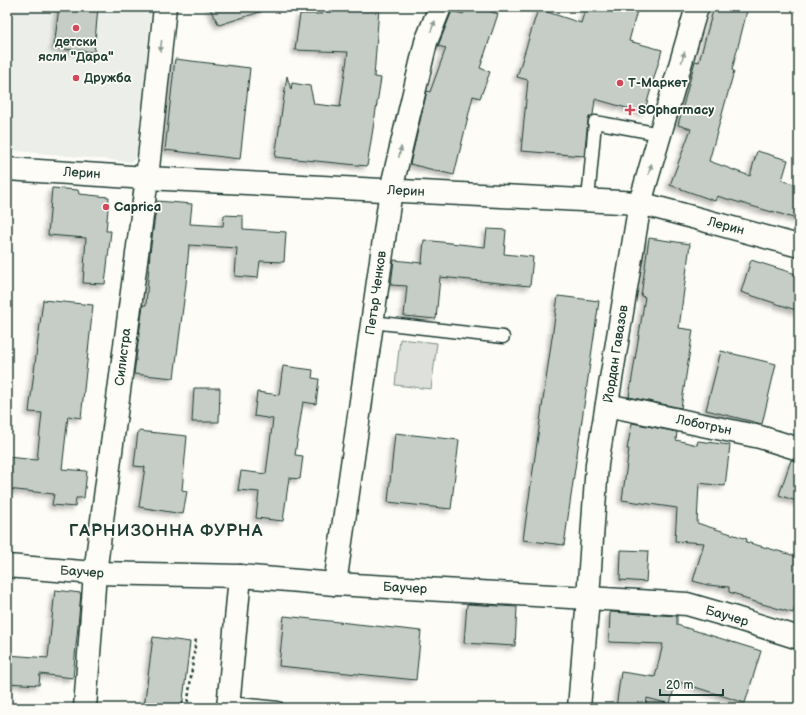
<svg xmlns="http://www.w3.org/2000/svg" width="806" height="715" font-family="'Balsamiq Sans',sans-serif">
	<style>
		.built { fill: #eceee9 }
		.green { fill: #dde0db; stroke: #7e8e88 }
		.building { fill: #c6cdc7; stroke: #1f3d34; filter: url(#shadow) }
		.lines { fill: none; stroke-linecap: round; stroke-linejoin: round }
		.lane-casing { stroke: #1f3d34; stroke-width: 15 }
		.street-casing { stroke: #1f3d34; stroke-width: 25 }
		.path { stroke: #1f3d34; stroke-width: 2.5; stroke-dasharray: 3 3; stroke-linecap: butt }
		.lane { stroke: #fdfcf7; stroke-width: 12 }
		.street { stroke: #fdfcf7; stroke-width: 22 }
		.oneway { fill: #8e9c96 }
		.poi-dot { fill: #d1495b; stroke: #fdfcf7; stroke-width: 1.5 }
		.labels { text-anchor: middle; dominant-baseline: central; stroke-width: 3.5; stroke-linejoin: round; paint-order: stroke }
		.poi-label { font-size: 13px; font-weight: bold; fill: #1f3d34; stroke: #fdfcf7; text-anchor: start }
		.street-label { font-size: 13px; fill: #1f3d34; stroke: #fdfcf7 }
		.district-label { font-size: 17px; font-weight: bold; letter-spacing: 1px; fill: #1f3d34; stroke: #fdfcf7 }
	</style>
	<defs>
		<filter id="shadow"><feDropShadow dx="-3.5" dy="3.5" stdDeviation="2" flood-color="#0004"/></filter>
	</defs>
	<rect width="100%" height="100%" fill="#fdfcf7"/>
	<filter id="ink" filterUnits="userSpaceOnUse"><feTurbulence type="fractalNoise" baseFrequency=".025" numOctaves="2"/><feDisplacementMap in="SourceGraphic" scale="8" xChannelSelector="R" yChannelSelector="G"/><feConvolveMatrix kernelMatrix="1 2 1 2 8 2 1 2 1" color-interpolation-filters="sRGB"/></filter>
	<g filter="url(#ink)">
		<polygon class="built" points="7,7 151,7 138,156 131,162 7,150"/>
		<polygon class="green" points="400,339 437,343 431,389 395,385"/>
		<g class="building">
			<polygon points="59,7 98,7 94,52 54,48"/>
			<polygon points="209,7 262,7 263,11 219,25"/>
			<polygon points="323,7 379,7 374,77 381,78 367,166 275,157 287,76 291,90 292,83 310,86 314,104 340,107 348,52 295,50 300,14 322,14"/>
			<polygon points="470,7 477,7 498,14 480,68 490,72 480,98 473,96 454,175 410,164 427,91 430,92 446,48 438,46 452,11 463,14"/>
			<polygon points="586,7 638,7 629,41 662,50 644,113 595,99 593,115 589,117 588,121 584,156 521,151 528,80 517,77 538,9 581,23"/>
			<polygon points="714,7 748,7 732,70 734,71 709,161 750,176 757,151 788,160 782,180 799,186 799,220 772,211 772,212 717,196 715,201 670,185 691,129 678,125 695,61 699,62"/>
			<polygon points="175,59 250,68 240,159 165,150"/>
			<polygon points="52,188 78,190 79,194 109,197 106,231 111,231 105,284 83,283 86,238 48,235"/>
			<polygon points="157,201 192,204 190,224 223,226 224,215 243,216 243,229 286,232 284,262 260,261 258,278 235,276 237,248 189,245 186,284 174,378 134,374 143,305 146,305 150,253"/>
			<polygon points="487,229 506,230 504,254 533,257 530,286 440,277 436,319 404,316 407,286 391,285 394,260 422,263 424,240 485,247"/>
			<polygon points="649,238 690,244 679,328 693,330 681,408 629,397 645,297 641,296"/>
			<polygon points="751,260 799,275 799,311 741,292"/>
			<polygon points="558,296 599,301 564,545 523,540"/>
			<polygon points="43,300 93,305 81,418 68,416 62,469 87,471 84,498 76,498 75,507 52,505 54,494 7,489 7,457 37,460 42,413 29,412"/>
			<polygon points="721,351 776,364 762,424 706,410"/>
			<polygon points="283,366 313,370 312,378 319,379 316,404 303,402 295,455 303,456 300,479 289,478 283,521 256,518 259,492 238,490 241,471 266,474 273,419 254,416 257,392 279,395"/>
			<polygon points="194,388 220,388 219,422 192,422"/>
			<polygon points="632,423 677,432 676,440 697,445 698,441 730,445 725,486 699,483 697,523 747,539 746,542 799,557 799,594 793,613 742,598 742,596 729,592 729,587 708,585 693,581 704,543 675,541 677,508 622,500 629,449 627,449"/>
			<polygon points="138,431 187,436 182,490 187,491 183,514 139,507 145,467 134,466"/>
			<polygon points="395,433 459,440 451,509 388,502"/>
			<polygon points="791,460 799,461 799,502 779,495"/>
			<polygon points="621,550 648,551 646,582 620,580"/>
			<polygon points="55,590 81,593 73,678 40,674 39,685 7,683 7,655 48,658"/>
			<polygon points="467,604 517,607 515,646 464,643"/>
			<polygon points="610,612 677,616 677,625 761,651 745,703 676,681 670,704 647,698 646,708 616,708 621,672 655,677 663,644 609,642"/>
			<polygon points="284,616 421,631 416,680 279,666"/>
			<polygon points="153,637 190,642 182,708 144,708"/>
		</g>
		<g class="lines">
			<defs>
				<g id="lane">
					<polyline points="588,200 595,122 660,134"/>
					<polyline points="372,322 503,337"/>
					<polyline points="229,703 278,708"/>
				</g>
				<g id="street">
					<polyline points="7,169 147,178 640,203 799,246"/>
					<polyline points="607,405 760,437 799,449"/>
					<polyline points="7,566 95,573 240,576 335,584 588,598 687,604 732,617 799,638"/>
					<polyline points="335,584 391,190 426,42 440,7"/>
					<polyline points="85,708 95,573 147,178 165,7"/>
					<polyline points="228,708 240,576"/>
					<polyline points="579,708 588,598 597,464 640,203 697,7"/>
				</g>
			</defs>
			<use href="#lane" class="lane-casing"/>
			<use href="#street" class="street-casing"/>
			<polyline class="path" points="187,708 196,638"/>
			<use href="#lane" class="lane"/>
			<use href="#street" class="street"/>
		</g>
		<defs><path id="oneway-solid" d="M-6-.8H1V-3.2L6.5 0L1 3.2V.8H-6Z"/></defs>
		<g class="oneway">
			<use href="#oneway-solid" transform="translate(433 26) rotate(-68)"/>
			<use href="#oneway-solid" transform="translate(161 46) rotate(96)"/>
			<use href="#oneway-solid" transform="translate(683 57) rotate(-74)"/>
			<use href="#oneway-solid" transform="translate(400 152) rotate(-77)"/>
			<use href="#oneway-solid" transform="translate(650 169) rotate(-74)"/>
		</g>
	</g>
	<g class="poi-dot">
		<circle cx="76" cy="28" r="4"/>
		<circle cx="76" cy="78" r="4"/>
		<circle cx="620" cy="83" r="4"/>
		<path d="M628 104h4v4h4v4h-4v4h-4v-4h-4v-4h4z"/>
		<circle cx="106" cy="207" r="4"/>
	</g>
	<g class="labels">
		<g class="poi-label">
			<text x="76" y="42" text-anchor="middle">детски<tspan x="76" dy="15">ясли "Дара"</tspan></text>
			<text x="84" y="78">Дружба</text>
			<text x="628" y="83">Т-Маркет</text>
			<text x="638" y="110">SOpharmacy</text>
			<text x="114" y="207">Caprica</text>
		</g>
		<g class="street-label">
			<text transform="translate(82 173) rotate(4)">Лерин</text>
			<text transform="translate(406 191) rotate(3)">Лерин</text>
			<text transform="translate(726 226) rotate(15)">Лерин</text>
			<text transform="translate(376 293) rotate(-82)">Петър Ченков</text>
			<text transform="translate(616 354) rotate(-81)">Йордан Гавазов</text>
			<text transform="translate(123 357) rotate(-83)">Силистра</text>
			<text transform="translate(704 425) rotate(12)">Лоботрън</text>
			<text transform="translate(82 572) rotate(4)">Баучер</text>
			<text transform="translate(405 588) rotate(3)">Баучер</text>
			<text transform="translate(727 616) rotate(16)">Баучер</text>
		</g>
		<g class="district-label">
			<text x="166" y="531">ГАРНИЗОННА ФУРНА</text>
		</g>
	</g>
	<rect width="806" height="715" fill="none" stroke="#fdfcf7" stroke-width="24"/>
	<rect x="12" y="12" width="782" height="691" fill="none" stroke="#1f3d34" stroke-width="1.5" filter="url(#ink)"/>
	<path d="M660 689v6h63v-6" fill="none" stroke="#1f3d34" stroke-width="2"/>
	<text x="666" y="689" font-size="12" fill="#1f3d34" stroke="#fdfcf7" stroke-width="3" paint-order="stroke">20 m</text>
</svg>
